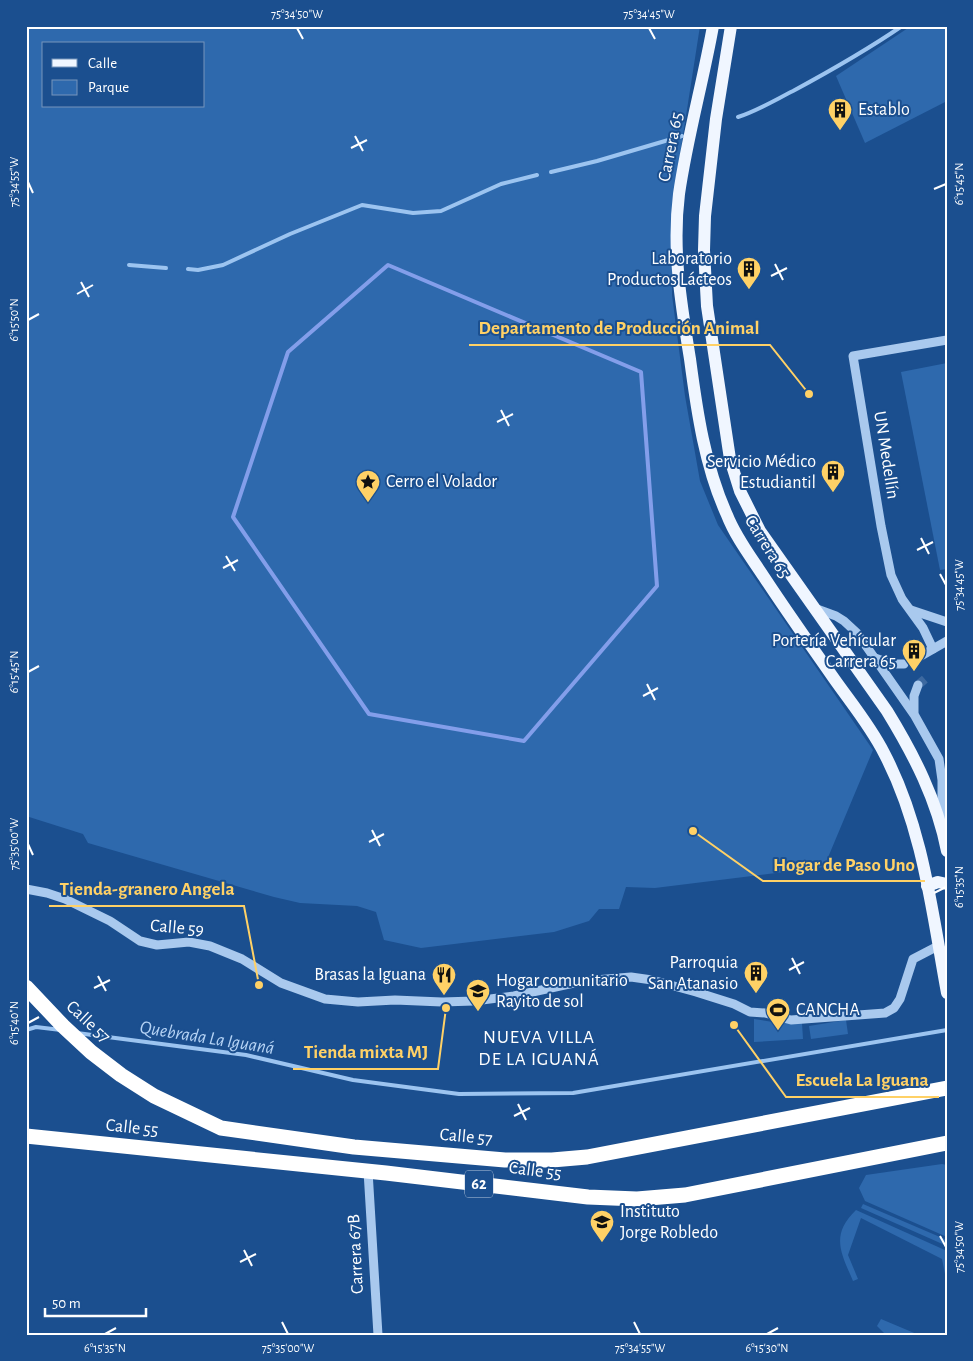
<svg xmlns="http://www.w3.org/2000/svg" width="973" height="1361" font-family="'Alegreya Sans',sans-serif">
	<style>
		.green { fill: #2e69ad; fill-rule: evenodd }
		.lines { fill: none; stroke-linecap: round; stroke-linejoin: round }
		.stream { stroke: #9cc4f0; stroke-width: 4 }
		.minor-tunnel { stroke: #3d69a0; stroke-width: 9; stroke-dasharray: 9 4.5; stroke-linecap: butt }
		.minor { stroke: #a9c9ee; stroke-width: 9 }
		.major { stroke: #f0f6ff; stroke-width: 12 }
		.highway { stroke: #fff; stroke-width: 15 }
		.marked { fill: none; stroke: #839eea; stroke-width: 4; stroke-linejoin: round }
		.ticks { fill: none; stroke: #fff; stroke-width: 2 }
		.labels { text-anchor: middle; dominant-baseline: central; stroke-width: 4; stroke-linejoin: round; paint-order: stroke }
		.shield { fill: #1b4f8f; stroke: #bbcadd; stroke-width: 1 }
		.shield-label { font-size: 16px; font-weight: bold; fill: #fff }
		.poi-label { font-size: 18px; fill: #fff; stroke: #1b4f8f; text-anchor: start }
		.street-label { font-size: 18px; fill: #fff; stroke: #1b4f8f }
		.neighbourhood-label { font-size: 19px; letter-spacing: 1px; fill: #fff; stroke: #1b4f8f }
		.water-label { font-size: 19px; font-style: italic; fill: #b5d3f5; stroke: #1b4f8f }
		.leader { fill: none; stroke: #ffd166; stroke-width: 2 }
		.callout-dot { fill: #ffd166; stroke: #1b4f8f; stroke-width: 2 }
		.callout-label { font-size: 19px; text-anchor: middle; font-weight: bold; fill: #ffd166; stroke: #1b4f8f; stroke-width: 4; stroke-linejoin: round; paint-order: stroke }
		.neatline { fill: none; stroke: #fff; stroke-width: 2 }
		.ticks-label { font-size: 12px; text-anchor: middle; fill: #fff }
	</style>
	<rect width="100%" height="100%" fill="#1b4f8f"/>
	<g class="green">
		<path d="M 26,26 L 700,26 L 681,148 L 672,222 L 672,295 L 685,396 L 700,481 L 718,525 L 873,750 L 824,867 L 655,888 L 626,887 L 619,909 L 599,909 L 589,921 L 554,932 L 421,948 L 384,940 L 376,912 L 357,906 L 300,903 L 274,897 L 88,843 L 83,834 L 26,816 ZM 44,44 L 204,44 L 204,106 L 44,106 Z"/>
		<polygon points="911,26 947,26 947,101 865,143 836,76"/>
		<polygon points="947,363 947,569 940,570 901,372"/>
		<polygon points="754,1019 779,1023 802,1023 803,1039 754,1042"/>
		<polygon points="846,1020 848,1034 811,1039 809,1026"/>
		<polygon points="942,1164 947,1165 947,1237 865,1201 859,1188 866,1175"/>
		<polygon points="863,1204 947,1240 947,1246 861,1208"/>
		<path d="M 856,1210 L 947,1251 L 947,1284 L 942,1259 L 861,1218 L 848,1255 L 858,1279 L 853,1281 C 841,1253 830,1235 856,1210 Z"/>
		<polygon points="881,1319 919,1335 886,1335 877,1326"/>
	</g>
	<g class="lines">
		<g class="stream">
			<path d="M 738,117 C 757,111 775,100 793,91 C 830,71 867,50 902,26"/>
			<polyline points="551,172 597,161 682,136"/>
			<polyline points="129,265 166,268"/>
			<polyline points="188,269 198,270 223,265 290,234 362,205 413,213 441,211 501,184 537,175"/>
			<polyline points="26,1030 36,1027 61,1030"/>
			<polyline points="77,1033 246,1055 353,1080 459,1094 573,1093 947,1030"/>
		</g>
		<polyline class="minor-tunnel" points="918,685 925,679"/>
		<g class="minor">
			<polyline points="817,609 836,616 844,621 857,633 915,716 939,759 942,780 942,819"/>
			<polyline points="911,610 947,622"/>
			<polyline points="933,649 923,628 902,599 891,575 881,526 853,356 947,340"/>
			<polyline points="875,658 892,664 904,664"/>
			<polyline points="912,661 947,641"/>
			<polyline points="914,713 914,696 918,685"/>
			<polyline points="26,889 47,893 65,899 110,921 140,941 157,945 189,942 210,946 242,959 281,983 325,999 358,1002 395,1000 442,1002 474,1001 514,996 583,981 631,977 652,980 696,992 734,1004 750,1012 765,1013 791,1020 885,1013 894,1008 900,999 913,959 938,946"/>
			<polyline points="368,1171 378,1335"/>
		</g>
		<g class="major">
			<path d="M 713,26 C 703,82 687,138 679,194 C 672,250 681,304 690,359 C 697,412 705,467 727,515 C 736,538 751,557 764,577 C 787,612 811,646 835,680 C 852,704 871,727 884,753 C 923,827 932,912 947,993"/>
			<path d="M 731,26 L 716,119 L 705,216 L 704,250 L 707,306 L 730,459 L 740,491 L 760,531 L 887,711 C 914,755 937,800 947,851"/>
			<polyline points="927,886 938,882 947,884"/>
		</g>
		<g class="highway">
			<polyline points="26,987 63,1026 91,1052 121,1075 154,1096 221,1128 354,1147 505,1160 552,1160 587,1157 947,1088"/>
			<polyline points="26,1136 386,1173 588,1197 637,1199 685,1195 947,1143"/>
		</g>
	</g>
	<path class="marked" d="M 388,265 L 641,372 L 657,586 L 524,741 L 369,714 L 233,517 L 288,352 Z"/>
	<path class="ticks" d="M 297,28 L 303,39M 649,28 L 655,39M 355,136 L 363,151M 351,148 L 367,140M 28,182 L 33,193M 934,189 L 946,184M 775,264 L 783,280M 771,276 L 787,268M 81,282 L 89,297M 77,294 L 93,285M 28,320 L 39,314M 501,410 L 509,426M 497,422 L 513,414M 921,538 L 929,554M 917,550 L 933,542M 226,556 L 235,571M 223,568 L 238,560M 940,574 L 946,585M 28,672 L 39,666M 647,684 L 655,700M 643,696 L 658,688M 372,830 L 380,846M 369,842 L 384,834M 28,844 L 33,855M 934,893 L 946,887M 792,958 L 800,974M 789,970 L 804,962M 98,976 L 106,991M 94,988 L 110,980M 28,1023 L 39,1017M 518,1104 L 526,1120M 514,1116 L 530,1108M 940,1236 L 946,1247M 244,1250 L 252,1266M 240,1262 L 256,1254M 282,1322 L 288,1334M 634,1322 L 640,1334M 105,1334 L 116,1328M 767,1334 L 778,1328"/>
	<defs>
		<symbol id="building-pin" viewBox="-11 -11 22 30"><path d="M0 17L-7.5 6A9.5 9.5 0 1 1 7.5 6Z" fill="#ffd166" stroke="#1b4f8f"/><path d="M-4-6H4V6H1V3H-1V6H-4ZM-2.5-4.3h1.7v1.8h-1.7ZM.8-4.3h1.7v1.8H.8ZM-2.5-1h1.7V.8h-1.7ZM.8-1h1.7V.8H.8Z" fill="#111"/></symbol>
		<symbol id="sight-pin" viewBox="-11 -11 22 30"><path d="M0 17L-7.5 6A9.5 9.5 0 1 1 7.5 6Z" fill="#ffd166" stroke="#1b4f8f"/><path d="M0-6L1.8-2.2L6-1.7L2.9 1.2L3.7 5.4L0 3.3L-3.7 5.4L-2.9 1.2L-6-1.7L-1.8-2.2Z" fill="#111"/></symbol>
		<symbol id="restaurant-pin" viewBox="-11 -11 22 30"><path d="M0 17L-7.5 6A9.5 9.5 0 1 1 7.5 6Z" fill="#ffd166" stroke="#1b4f8f"/><path d="M-5-6h1v4h1v-4h1v4h1v-4h1v5L-1.5 .5V6h-2V.5L-5-1ZM5-6V6H3V1.5H1.5Q1.5-4 5-6Z" fill="#111"/></symbol>
		<symbol id="school-pin" viewBox="-11 -11 22 30"><path d="M0 17L-7.5 6A9.5 9.5 0 1 1 7.5 6Z" fill="#ffd166" stroke="#1b4f8f"/><path d="M0-5L7-2L0 1L-7-2ZM-4 1L0 2.5L4 1V4Q0 6-4 4Z" fill="#111"/></symbol>
		<symbol id="stadium-pin" viewBox="-11 -11 22 30"><path d="M0 17L-7.5 6A9.5 9.5 0 1 1 7.5 6Z" fill="#ffd166" stroke="#1b4f8f"/><path d="M0-5a6.5 5 0 1 0 0 10a6.5 5 0 1 0 0-10ZM-3.5-1.8h7v3.6h-7Z" fill="#111"/></symbol>
	</defs>
	<g fill-rule="evenodd">
		<use href="#building-pin" x="826" y="96" width="28" height="38"/>
		<use href="#building-pin" x="735" y="255" width="28" height="38"/>
		<use href="#building-pin" x="819" y="458" width="28" height="38"/>
		<use href="#sight-pin" x="354" y="468" width="28" height="38"/>
		<use href="#building-pin" x="900" y="637" width="28" height="38"/>
		<use href="#building-pin" x="742" y="959" width="28" height="38"/>
		<use href="#restaurant-pin" x="430" y="961" width="28" height="38"/>
		<use href="#school-pin" x="464" y="977" width="28" height="38"/>
		<use href="#stadium-pin" x="764" y="996" width="28" height="38"/>
		<use href="#school-pin" x="588" y="1208" width="28" height="38"/>
	</g>
	<g class="labels">
		<rect class="shield" x="465" y="1170.5" width="28" height="27" rx="4"/>
		<g class="shield-label">
			<text x="479" y="1184">62</text>
		</g>
		<g class="poi-label">
			<text x="858" y="110">Establo</text>
			<text x="732" y="259" text-anchor="end">Laboratorio<tspan x="732" dy="21">Productos Lácteos</tspan></text>
			<text x="816" y="462" text-anchor="end">Servicio Médico<tspan x="816" dy="21">Estudiantil</tspan></text>
			<text x="386" y="482">Cerro el Volador</text>
			<text x="896" y="641" text-anchor="end">Portería Vehícular<tspan x="896" dy="21">Carrera 65</tspan></text>
			<text x="738" y="963" text-anchor="end">Parroquia<tspan x="738" dy="21">San Atanasio</tspan></text>
			<text x="426" y="975" text-anchor="end">Brasas la Iguana</text>
			<text x="496" y="981">Hogar comunitario<tspan x="496" dy="21">Rayito de sol</tspan></text>
			<text x="796" y="1010">CANCHA</text>
			<text x="620" y="1212">Instituto<tspan x="620" dy="21">Jorge Robledo</tspan></text>
		</g>
		<g class="street-label">
			<text transform="translate(671 147) rotate(-79)">Carrera 65</text>
			<text transform="translate(886 455) rotate(81)">UN Medellín</text>
			<text transform="translate(767 547) rotate(58)">Carrera 65</text>
			<text transform="translate(177 928) rotate(5)">Calle 59</text>
			<text transform="translate(88 1022) rotate(43)">Calle 57</text>
			<text transform="translate(132 1128) rotate(6)">Calle 55</text>
			<text transform="translate(466 1137) rotate(5)">Calle 57</text>
			<text transform="translate(535 1171) rotate(7)">Calle 55</text>
			<text transform="translate(356 1254) rotate(-93)">Carrera 67B</text>
		</g>
		<g class="neighbourhood-label">
			<text x="539" y="1037">NUEVA VILLA<tspan x="539" dy="22">DE LA IGUANÁ</tspan></text>
		</g>
		<g class="water-label">
			<text transform="translate(207 1038) rotate(9)">Quebrada La Iguaná</text>
		</g>
	</g>
	<path class="leader" d="M809 394L770 345H469M693 831L763 881H925M259 985L244 906H49M446 1008L438 1069H293M734 1025L786 1097H939"/>
	<g class="callout-dot">
		<circle cx="809" cy="394" r="5"/>
		<circle cx="693" cy="831" r="5"/>
		<circle cx="259" cy="985" r="5"/>
		<circle cx="446" cy="1008" r="5"/>
		<circle cx="734" cy="1025" r="5"/>
	</g>
	<g class="callout-label">
		<text x="619" y="334">Departamento de Producción Animal</text>
		<text x="844" y="871">Hogar de Paso Uno</text>
		<text x="147" y="895">Tienda-granero Angela</text>
		<text x="366" y="1058">Tienda mixta MJ</text>
		<text x="862" y="1086">Escuela La Iguana</text>
	</g>
	<rect width="973" height="1361" fill="none" stroke="#1b4f8f" stroke-width="55"/>
	<rect x="42" y="42" width="162" height="65" fill="#1b4f8f" stroke="#7695bc"/>
	<rect x="52" y="59" width="25" height="8" fill="#f0f6ff" stroke="#7695bc"/>
	<text x="88" y="68" font-size="15" fill="#ffffff">Calle</text>
	<rect x="52" y="80" width="25" height="15" fill="#2e69ad" stroke="#7695bc"/>
	<text x="88" y="92" font-size="15" fill="#ffffff">Parque</text>
	<path d="M45 1308v8h101v-8" fill="none" stroke="#ffffff" stroke-width="2.5"/>
	<text x="52" y="1308" font-size="15" fill="#ffffff" stroke="#1b4f8f" stroke-width="4" paint-order="stroke">50 m</text>
	<rect x="28" y="28" width="918" height="1306" class="neatline"/>
	<g class="ticks-label">
		<text x="297" y="18">75°34'50"W</text>
		<text x="649" y="18">75°34'45"W</text>
		<text transform="translate(14 182) rotate(-90)" y="4">75°34'55"W</text>
		<text transform="translate(959 184) rotate(-90)" y="4">6°15'45"N</text>
		<text transform="translate(14 320) rotate(-90)" y="4">6°15'50"N</text>
		<text transform="translate(959 585) rotate(-90)" y="4">75°34'45"W</text>
		<text transform="translate(14 672) rotate(-90)" y="4">6°15'45"N</text>
		<text transform="translate(14 844) rotate(-90)" y="4">75°35'00"W</text>
		<text transform="translate(959 887) rotate(-90)" y="4">6°15'35"N</text>
		<text transform="translate(14 1023) rotate(-90)" y="4">6°15'40"N</text>
		<text transform="translate(959 1247) rotate(-90)" y="4">75°34'50"W</text>
		<text x="105" y="1352">6°15'35"N</text>
		<text x="288" y="1352">75°35'00"W</text>
		<text x="640" y="1352">75°34'55"W</text>
		<text x="767" y="1352">6°15'30"N</text>
	</g>
</svg>
